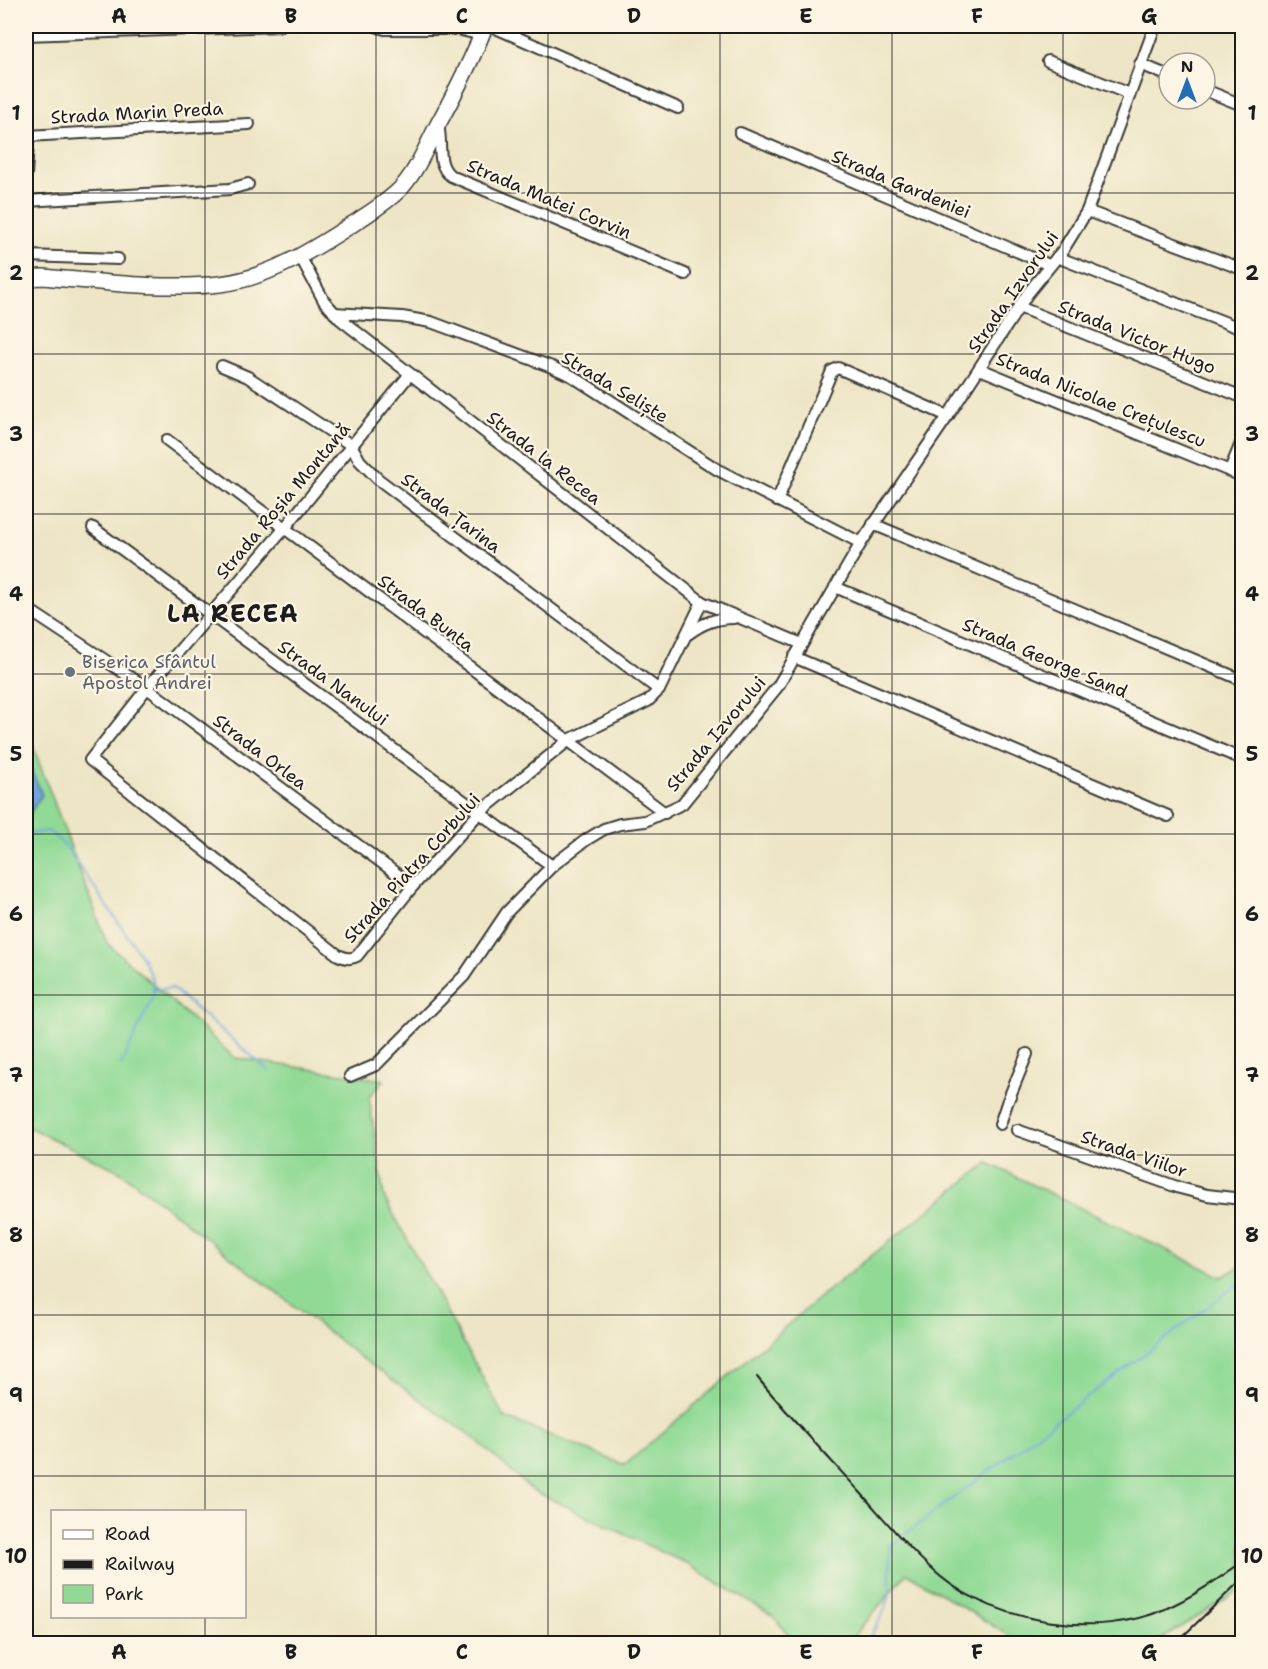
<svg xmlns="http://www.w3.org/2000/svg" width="1268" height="1669" font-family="'Shantell Sans',sans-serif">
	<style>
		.green { fill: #91da96; stroke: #567b59; stroke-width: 1.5 }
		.water { fill: #72a5de; stroke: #47607d; stroke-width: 1.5 }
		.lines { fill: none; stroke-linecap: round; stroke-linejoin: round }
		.stream { stroke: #72a5de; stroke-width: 2 }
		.minor-casing { stroke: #3b3a35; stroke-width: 14 }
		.secondary-casing { stroke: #3b3a35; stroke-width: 18 }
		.minor { stroke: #fff; stroke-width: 10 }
		.secondary { stroke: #fff; stroke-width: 15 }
		.rail { stroke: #1c1c1c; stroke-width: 2 }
		.grid { fill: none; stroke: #1c1c1c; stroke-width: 1.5; stroke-opacity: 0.55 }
		.worship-dot { fill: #6b7280; stroke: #fcf5e5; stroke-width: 2 }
		.labels { text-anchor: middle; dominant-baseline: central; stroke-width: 4.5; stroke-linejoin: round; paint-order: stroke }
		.street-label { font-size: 18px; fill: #1c1c1c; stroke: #fcf5e5 }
		.worship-label { font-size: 18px; fill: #5b616d; stroke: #fcf5e5; text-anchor: start }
		.district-label { font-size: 24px; font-weight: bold; letter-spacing: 1.5px; fill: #1c1c1c; stroke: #fcf5e5 }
		.neatline { fill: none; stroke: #1c1c1c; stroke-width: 2 }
		.grid-label { font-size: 20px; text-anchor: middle; font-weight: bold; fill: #1c1c1c }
	</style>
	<rect width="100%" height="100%" fill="#fcf5e5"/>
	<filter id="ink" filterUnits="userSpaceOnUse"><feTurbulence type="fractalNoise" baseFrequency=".0167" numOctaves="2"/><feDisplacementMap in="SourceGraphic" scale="12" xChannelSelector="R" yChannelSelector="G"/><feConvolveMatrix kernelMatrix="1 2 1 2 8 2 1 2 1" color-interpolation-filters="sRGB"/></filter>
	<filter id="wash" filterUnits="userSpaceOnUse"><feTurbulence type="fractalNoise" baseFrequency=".008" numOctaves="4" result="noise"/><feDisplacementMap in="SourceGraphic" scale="24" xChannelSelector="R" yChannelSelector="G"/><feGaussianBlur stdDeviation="1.35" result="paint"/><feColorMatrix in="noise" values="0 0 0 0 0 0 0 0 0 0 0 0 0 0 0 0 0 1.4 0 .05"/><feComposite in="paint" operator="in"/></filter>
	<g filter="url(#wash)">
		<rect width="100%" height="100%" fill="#ede5c5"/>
		<polygon class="green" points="26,728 107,943 235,1058 384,1080 369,1097 384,1197 504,1417 625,1465 821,1296 988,1163 1222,1277 1242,1265 1242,1589 1155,1643 1055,1644 1013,1638 907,1573 848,1643 795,1643 773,1616 687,1564 532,1490 475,1439 360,1357 121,1172 26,1126"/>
		<polygon class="water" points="26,758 42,795 26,819"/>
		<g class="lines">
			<g class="stream">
				<polyline points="26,834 48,831 65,845 142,957 153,981 153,997 121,1065"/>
				<polyline points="153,990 172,988 269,1071"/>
				<path d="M 866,1644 C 874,1628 888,1609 890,1592 C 891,1575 887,1560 892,1544 L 1242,1281"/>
			</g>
		</g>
	</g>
	<g filter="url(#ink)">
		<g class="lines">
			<defs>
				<g id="minor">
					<polyline points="376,26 385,29 457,29 482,35"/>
					<polyline points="491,26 678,108"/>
					<polyline points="26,35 280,26"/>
					<polyline points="1048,61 1129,94"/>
					<polyline points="1140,64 1169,76"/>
					<polyline points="1205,90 1242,105"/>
					<path d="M 438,126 C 443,142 435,164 451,176 L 685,274"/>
					<polyline points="740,133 1049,265"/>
					<polyline points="27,136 249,124"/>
					<polyline points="26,174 28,143 26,131"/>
					<polyline points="26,201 230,189 248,184"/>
					<polyline points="1087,211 1242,269"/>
					<polyline points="26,256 118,259"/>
					<polyline points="300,256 324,301 340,319 702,602 802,644"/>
					<polyline points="1057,257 1242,329"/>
					<polyline points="1019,307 1242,397"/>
					<polyline points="334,313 402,317 431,322 552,367 572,376 718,470 861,543"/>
					<polyline points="222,366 248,377 351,445 360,461 378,479 659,690"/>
					<polyline points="980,369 1242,476"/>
					<path d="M 410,374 L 284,529 L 147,688 L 90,760 L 338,955 C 345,958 350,960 357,956 L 413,886 L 480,812 L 569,740 L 648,701 L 659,690 L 702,602"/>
					<polyline points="167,440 665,813"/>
					<polyline points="1230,470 1242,441"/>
					<polyline points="777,501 832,371 838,368 948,416"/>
					<polyline points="873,524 1242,680"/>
					<polyline points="93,528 552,866"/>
					<polyline points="835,587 1242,759"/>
					<polyline points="26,608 147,688 413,886"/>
					<path d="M 688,634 C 703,623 716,618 734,618"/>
					<polyline points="794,657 1168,816"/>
					<polyline points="350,1076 376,1065 464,976 507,912 552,866 586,840 604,829 620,824 645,821 682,804 778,686 861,543 948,416 1028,293 1063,250 1087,211 1155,26"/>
					<polyline points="1000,1124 1007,1103 1027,1054"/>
					<polyline points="1017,1130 1180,1188 1207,1195 1242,1199"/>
				</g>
				<path id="secondary" d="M 26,278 L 43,277 C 102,282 162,290 220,284 C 271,278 317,247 359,220 C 374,210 390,200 402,187 C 417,170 426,148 436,128 C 454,95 472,61 485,26"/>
			</defs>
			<use href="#minor" class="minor-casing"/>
			<use href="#secondary" class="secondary-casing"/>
			<use href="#minor" class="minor"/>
			<use href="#secondary" class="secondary"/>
			<g class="rail">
				<path d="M 757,1377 C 790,1417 825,1454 860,1492 C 886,1521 911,1552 941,1577 C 997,1623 1099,1639 1165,1609 C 1193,1597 1218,1579 1242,1562"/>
				<polyline points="1175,1644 1242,1579"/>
			</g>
		</g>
	</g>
	<path class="grid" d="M 205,26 L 205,1512M 376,26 L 376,1644M 548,26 L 548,1644M 720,26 L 720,1644M 892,26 L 892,1644M 1063,26 L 1063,1644M 26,193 L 1242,193M 26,354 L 1242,354M 26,514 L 1242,514M 26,674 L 1242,674M 26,834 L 1242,834M 26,995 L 1242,995M 26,1155 L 1242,1155M 26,1315 L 1242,1315M 26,1476 L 1242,1476M 205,1616 L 205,1644"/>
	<circle class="worship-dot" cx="70" cy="672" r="6"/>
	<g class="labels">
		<g class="street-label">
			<text transform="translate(137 113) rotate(-3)">Strada Marin Preda</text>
			<text transform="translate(901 184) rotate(23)">Strada Gardeniei</text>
			<text transform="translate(549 199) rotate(23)">Strada Matei Corvin</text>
			<text transform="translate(1013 292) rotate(-55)">Strada Izvorului</text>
			<text transform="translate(1137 337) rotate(22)">Strada Victor Hugo</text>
			<text transform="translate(615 387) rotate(31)">Strada Seliște</text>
			<text transform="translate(1101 400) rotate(22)">Strada Nicolae Crețulescu</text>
			<text transform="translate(544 458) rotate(38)">Strada la Recea</text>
			<text transform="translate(283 501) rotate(-50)">Strada Roșia Montană</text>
			<text transform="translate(451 513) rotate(37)">Strada Țarina</text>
			<text transform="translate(426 613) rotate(37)">Strada Bunta</text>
			<text transform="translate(1045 658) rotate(23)">Strada George Sand</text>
			<text transform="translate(333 683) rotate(36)">Strada Nanului</text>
			<text transform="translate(716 734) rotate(-50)">Strada Izvorului</text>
			<text transform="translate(260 752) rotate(37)">Strada Orlea</text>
			<text transform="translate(412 868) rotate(-48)">Strada Piatra Corbului</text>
			<text transform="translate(1134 1154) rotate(19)">Strada Viilor</text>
		</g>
		<g class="worship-label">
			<text x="82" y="662">Biserica Sfântul<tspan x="82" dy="21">Apostol Andrei</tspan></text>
		</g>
		<g class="district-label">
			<text x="233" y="614">LA RECEA</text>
		</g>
	</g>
	<rect width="1268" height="1669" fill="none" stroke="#fcf5e5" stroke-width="66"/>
	<rect x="51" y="1510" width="195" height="108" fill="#fcf5e5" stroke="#a29e95" stroke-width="1.5"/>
	<rect x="63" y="1530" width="30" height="9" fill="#ffffff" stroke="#a29e95" stroke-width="1.5"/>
	<text x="105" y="1540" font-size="18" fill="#1c1c1c">Road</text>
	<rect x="63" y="1560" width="30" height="9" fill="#1c1c1c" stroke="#a29e95" stroke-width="1.5"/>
	<text x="105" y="1570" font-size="18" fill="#1c1c1c">Railway</text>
	<rect x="63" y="1585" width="30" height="18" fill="#91da96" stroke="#a29e95" stroke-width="1.5"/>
	<text x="105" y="1600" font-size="18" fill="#1c1c1c">Park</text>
	<g transform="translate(1187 81)"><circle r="28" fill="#fcf5e5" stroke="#a29e95" stroke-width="1.5"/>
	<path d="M0-4.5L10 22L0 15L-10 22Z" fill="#1f6fb2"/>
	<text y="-9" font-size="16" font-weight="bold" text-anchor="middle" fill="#1c1c1c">N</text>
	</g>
	<rect x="33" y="33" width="1202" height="1603" class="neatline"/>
	<g class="grid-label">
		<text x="119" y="23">A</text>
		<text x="291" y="23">B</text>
		<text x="462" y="23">C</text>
		<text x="634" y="23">D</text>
		<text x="806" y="23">E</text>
		<text x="977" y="23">F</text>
		<text x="1149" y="23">G</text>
		<text x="16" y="120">1</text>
		<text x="1252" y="120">1</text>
		<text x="16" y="280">2</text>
		<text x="1252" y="280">2</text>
		<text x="16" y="441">3</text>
		<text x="1252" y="441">3</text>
		<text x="16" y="601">4</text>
		<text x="1252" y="601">4</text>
		<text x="16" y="761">5</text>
		<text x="1252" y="761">5</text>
		<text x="16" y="921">6</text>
		<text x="1252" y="921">6</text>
		<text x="16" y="1082">7</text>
		<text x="1252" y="1082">7</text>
		<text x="16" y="1242">8</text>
		<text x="1252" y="1242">8</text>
		<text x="16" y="1402">9</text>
		<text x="1252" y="1402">9</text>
		<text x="16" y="1563">10</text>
		<text x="1252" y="1563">10</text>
		<text x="119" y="1659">A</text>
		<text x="291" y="1659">B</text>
		<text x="462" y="1659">C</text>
		<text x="634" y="1659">D</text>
		<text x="806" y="1659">E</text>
		<text x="977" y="1659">F</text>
		<text x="1149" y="1659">G</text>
	</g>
</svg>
